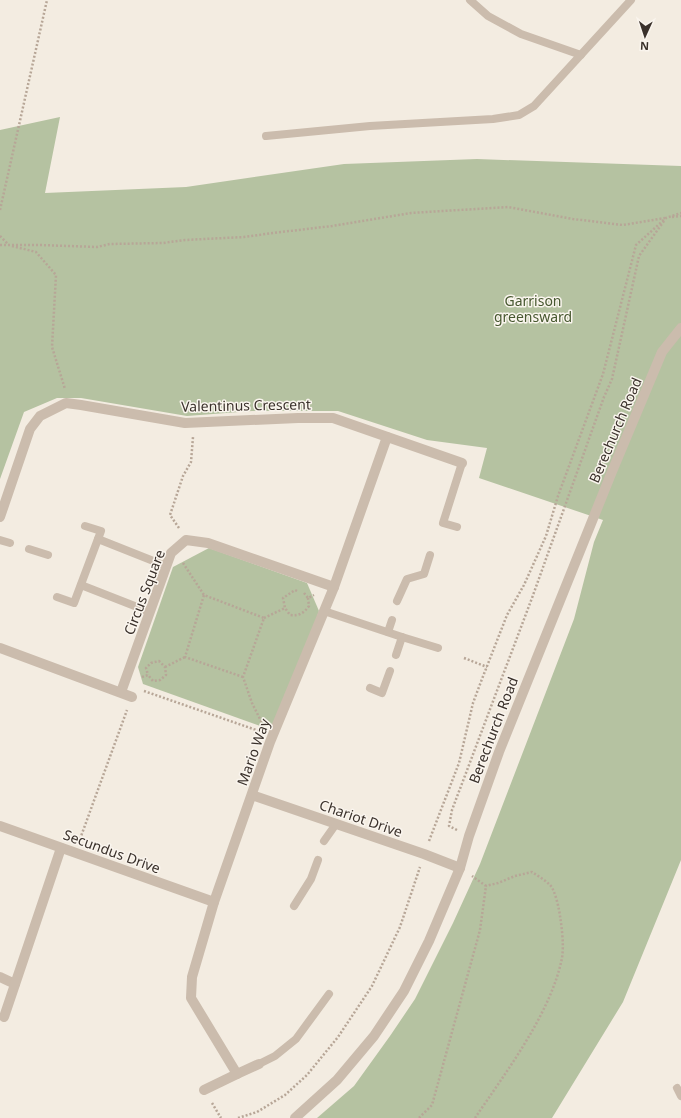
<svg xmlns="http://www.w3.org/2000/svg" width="681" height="1118" font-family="'Noto Sans',sans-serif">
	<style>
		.green { fill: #b5c2a1 }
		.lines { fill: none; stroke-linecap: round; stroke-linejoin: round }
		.path { stroke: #b7a697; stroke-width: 2.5; stroke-dasharray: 2 2; stroke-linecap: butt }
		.service { stroke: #cbbcad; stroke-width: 8 }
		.minor { stroke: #cbbcad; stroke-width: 10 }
		.tertiary { stroke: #cbbcad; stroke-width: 10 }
		.labels { text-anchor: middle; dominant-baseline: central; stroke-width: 3; stroke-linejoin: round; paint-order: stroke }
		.park-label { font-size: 14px; fill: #475830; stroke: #faf5ee }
		.street-label { font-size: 14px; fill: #3a312b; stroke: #faf5ee }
	</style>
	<rect width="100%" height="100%" fill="#f3ece1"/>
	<g class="green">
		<polygon points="60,117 45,193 186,187 344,164 477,159 681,166 681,860 623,1002 552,1118 317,1118 354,1086 390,1036 415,999 453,923 480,864 574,619 594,542 603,520 479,478 487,448 427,440 338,411 252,411 187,416 81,398 57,398 24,412 0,479 0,130"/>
		<polygon points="209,548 307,583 319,611 280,723 263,727 143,684 138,667 173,567"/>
	</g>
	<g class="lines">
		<g class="path">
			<polyline points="0,210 47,0"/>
			<polyline points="672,217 681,216"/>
			<polyline points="0,236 8,244"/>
			<polyline points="0,245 40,245 97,247 110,244 163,243 185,240 244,237 273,233 332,226 411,213 508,207 573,219 623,225 665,218"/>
			<polyline points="12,246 36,252 56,275 52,347 65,389"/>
			<polyline points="179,528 170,515 183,476 191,462 193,437"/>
			<polyline points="183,563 204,595"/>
			<path d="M 297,591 L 295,590 L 283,598 L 285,608 L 290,615 C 299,616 304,613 309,606 L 308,598"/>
			<polyline points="304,593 308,598 314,595"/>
			<polyline points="264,618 285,608"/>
			<polyline points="464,658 487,667"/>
			<polyline points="165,667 185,657"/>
			<polyline points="142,677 148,675 153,681 160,680 166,675 165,667 159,661 151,663 146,668 148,675"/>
			<polyline points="243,677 185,657 204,595 264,618 243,677 252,703 262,723"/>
			<polyline points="144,691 259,731"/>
			<polyline points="457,830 449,826 452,810 532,598 604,397 612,379 639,256 664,221"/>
			<polyline points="80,839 127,710"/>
			<polyline points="429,841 459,763 473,703 482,679 507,615 524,585 546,536 558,496 603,374 636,245 666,218 681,213"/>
			<polyline points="212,1103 221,1118"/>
			<polyline points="238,1118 257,1112 285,1095 307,1075 338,1037 372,986 400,927 420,867"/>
			<polyline points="419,1118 432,1105 480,930 486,886 472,876"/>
			<path d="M 475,1118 C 506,1072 551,1013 562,958 C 564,945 562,929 560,916 C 559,908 555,890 550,885 C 545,880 538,876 532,872 L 515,876 L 498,883 L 486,886"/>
		</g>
		<g class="service">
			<polyline points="470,0 488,16 521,34 581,55"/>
			<polyline points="266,136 370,126 493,119 519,115 534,106 631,0"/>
			<polyline points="457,527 443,523 462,463"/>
			<polyline points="98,539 166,566"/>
			<polyline points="0,540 10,543"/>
			<polyline points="29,549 48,555"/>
			<polyline points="81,585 150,612"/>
			<polyline points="57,597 74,603 101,531 85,526"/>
			<polyline points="397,601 407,579 424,574 430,555"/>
			<polyline points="324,611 402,637 396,655"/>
			<polyline points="388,632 392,620"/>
			<polyline points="402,637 438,648"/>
			<polyline points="370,688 382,693 390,671"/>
			<polyline points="324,841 336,824"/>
			<polyline points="294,906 311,879 318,860"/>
			<polyline points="259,1064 275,1056 296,1039 329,994"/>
			<polyline points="677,1088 681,1096"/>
		</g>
		<g class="minor">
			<polyline points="0,517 30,429 40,416 66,403 81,405 185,423 298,418 333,418 462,463"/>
			<polyline points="0,648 132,697"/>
			<polyline points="121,692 171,553 186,540 208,543 334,587"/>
			<polyline points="252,795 424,854 460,868"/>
			<polyline points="0,826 214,902"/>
			<polyline points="0,977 15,984"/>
			<polyline points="4,1017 61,848"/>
			<polyline points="259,1064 237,1074 191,998 192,977 214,902 270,742 334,587 387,437"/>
			<polyline points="204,1090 237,1074"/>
		</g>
		<polyline class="tertiary" points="295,1118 337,1080 374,1036 404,991 429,941 460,868 469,836 499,752 611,474 662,352 681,328"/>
	</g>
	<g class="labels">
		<g class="park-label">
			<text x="533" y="300">Garrison<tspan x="533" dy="16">greensward</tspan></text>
		</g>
		<g class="street-label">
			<text transform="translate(246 405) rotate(-1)">Valentinus Crescent</text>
			<text transform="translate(615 430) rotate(-67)">Berechurch Road</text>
			<text transform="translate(144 592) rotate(-69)">Circus Square</text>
			<text transform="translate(493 730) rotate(-69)">Berechurch Road</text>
			<text transform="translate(253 752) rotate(-70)">Mario Way</text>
			<text transform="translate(361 818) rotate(19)">Chariot Drive</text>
			<text transform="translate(112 851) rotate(20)">Secundus Drive</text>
		</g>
	</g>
	<g transform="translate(645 36) rotate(183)" stroke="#faf5ee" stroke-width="3" paint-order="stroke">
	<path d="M0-3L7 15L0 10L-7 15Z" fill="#3a312b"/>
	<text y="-6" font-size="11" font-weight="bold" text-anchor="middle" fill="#3a312b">N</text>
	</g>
</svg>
